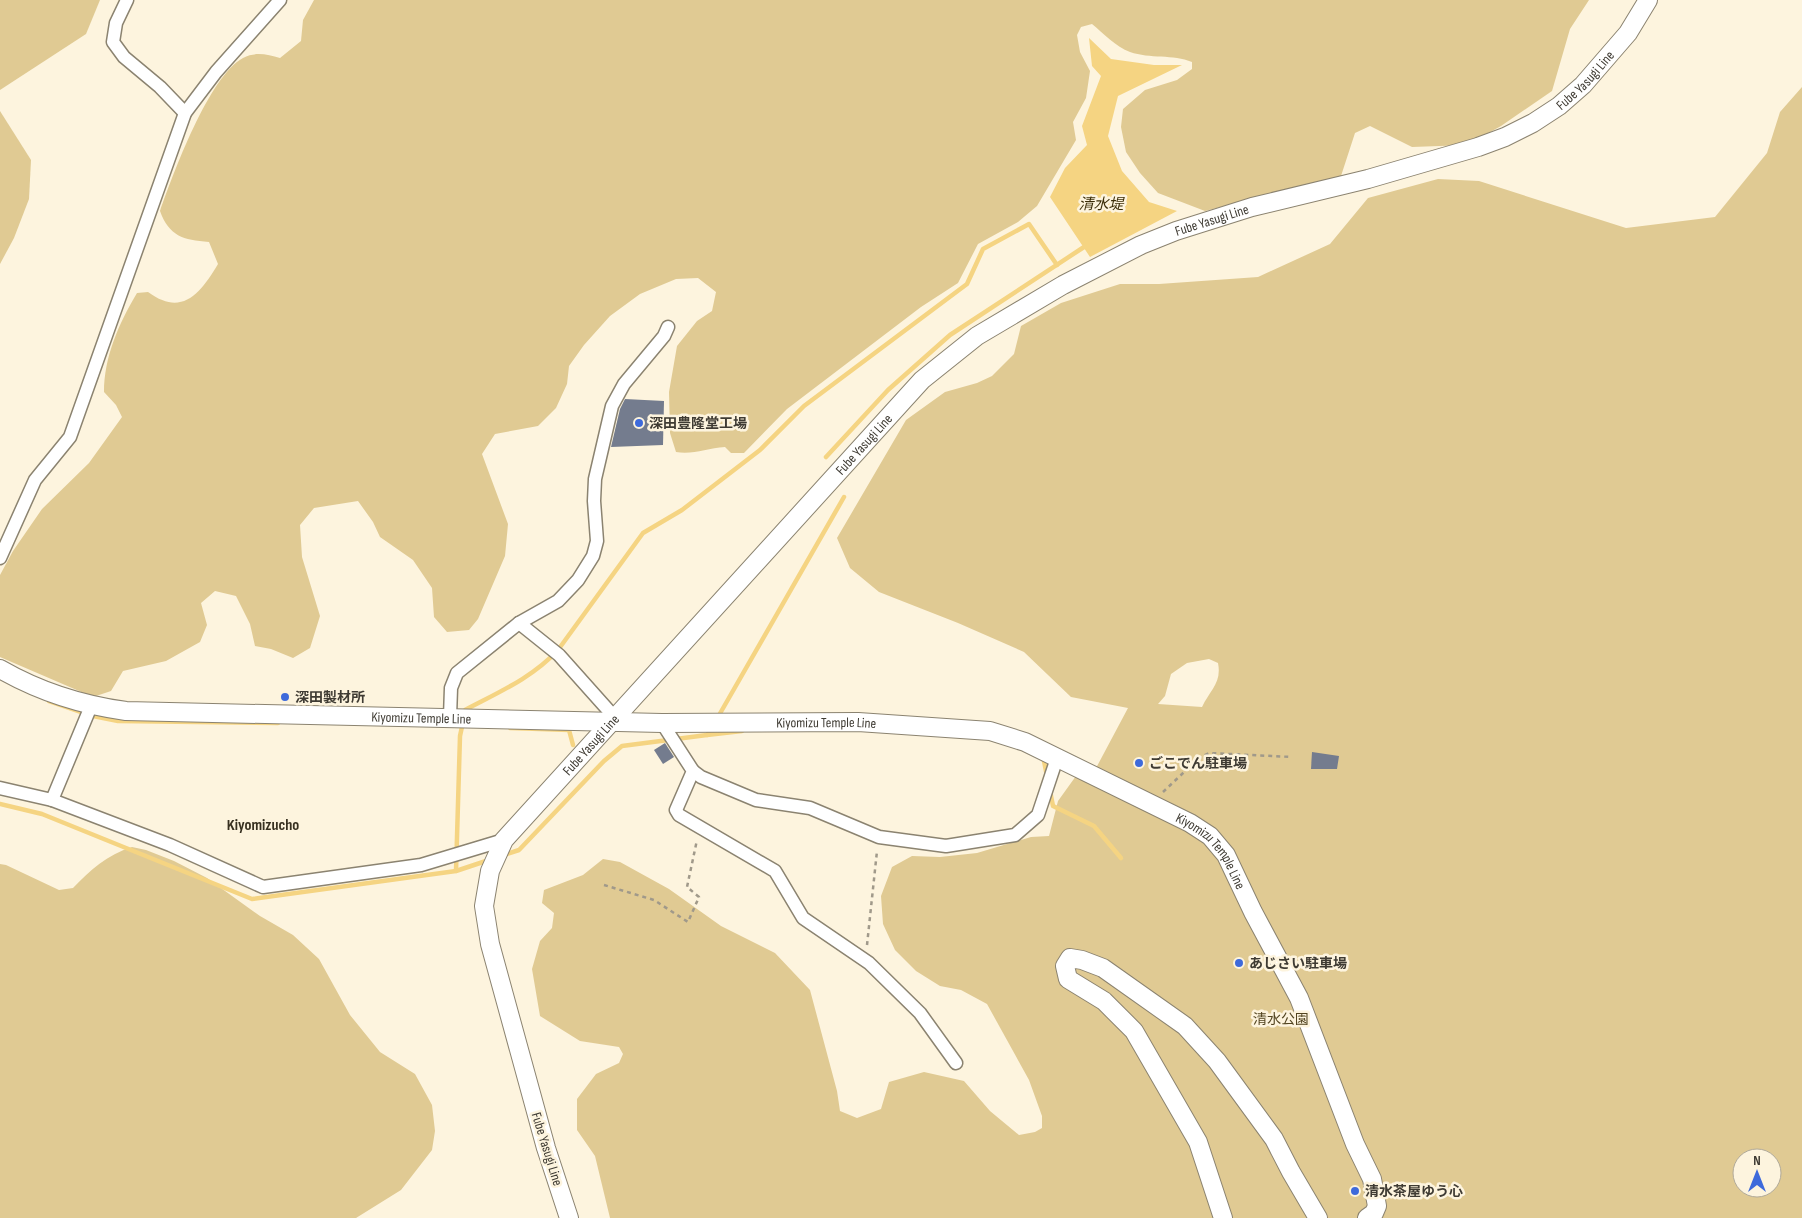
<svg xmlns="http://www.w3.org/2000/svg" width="1802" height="1218" font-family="'Sofia Sans Condensed','Noto Sans JP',sans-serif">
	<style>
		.green { fill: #e0ca93; fill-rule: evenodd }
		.water { fill: #f5d482 }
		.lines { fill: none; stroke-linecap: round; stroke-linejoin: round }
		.stream { stroke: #f5d482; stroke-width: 4.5 }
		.building { fill: #747c8e }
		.street-casing { stroke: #8b8370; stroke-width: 15 }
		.secondary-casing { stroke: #8b8370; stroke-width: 20 }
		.path { stroke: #a0998a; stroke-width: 2.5; stroke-dasharray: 4 4; stroke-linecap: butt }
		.street { stroke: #fff; stroke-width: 12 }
		.secondary { stroke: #fff; stroke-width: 18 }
		.poi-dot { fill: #3e6adb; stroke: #fdf4de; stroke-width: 2 }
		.labels { text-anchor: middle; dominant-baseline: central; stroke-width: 5; stroke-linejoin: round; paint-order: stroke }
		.street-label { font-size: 14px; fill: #3f3b33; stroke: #fdf4de }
		.poi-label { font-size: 14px; font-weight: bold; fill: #3f3b33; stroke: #fdf4de; text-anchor: start }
		.park-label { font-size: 14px; fill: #524420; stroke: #fdf4de }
		.water-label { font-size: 15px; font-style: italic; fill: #3c2e09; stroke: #fdf4de }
		.quarter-label { font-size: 16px; font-weight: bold; fill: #373020; stroke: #fdf4de }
	</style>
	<rect width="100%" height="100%" fill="#fdf4de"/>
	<g class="green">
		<polygon points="0,0 100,0 86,34 0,90"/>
		<path d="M 314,0 L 1589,0 L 1570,29 L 1552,91 L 1501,126 L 1467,145 L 1412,147 L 1370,126 L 1355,133 L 1341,176 L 1205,211 L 1158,193 L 1140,173 L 1126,152 L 1121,127 L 1123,109 L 1145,90 L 1177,80 L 1192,69 L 1192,62 C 1173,54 1150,59 1130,52 C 1116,47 1103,33 1092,24 L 1081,27 L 1077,35 L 1080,52 L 1090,71 L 1086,98 L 1073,122 L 1076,140 L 1037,206 L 1018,222 L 978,244 L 958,283 L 921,307 L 787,409 L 744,453 L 731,453 L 725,447 C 707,448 693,455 676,452 L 670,433 L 669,392 L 677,346 L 697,321 L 712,311 L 716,292 L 698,278 L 676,279 L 640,294 L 610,316 L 584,345 L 569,366 L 567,384 L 556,408 L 538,426 L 495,434 L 482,454 L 508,524 L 505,556 L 478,619 L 469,630 L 447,632 L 434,617 L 432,588 L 413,560 L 380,537 L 373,522 L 358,501 L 314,508 L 300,525 L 302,557 L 320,616 L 310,648 L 293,658 L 271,649 L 255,646 L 250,624 L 236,596 L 215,591 L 201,603 L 207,625 L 200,642 L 166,661 L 123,671 L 111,691 L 93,697 L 0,657 L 0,575 L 13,551 L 42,509 L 89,463 L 122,417 L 116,405 L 104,392 C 104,357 119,323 137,293 L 148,292 C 182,317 200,294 218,264 L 209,242 C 183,240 169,236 160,211 C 173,174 209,76 243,58 C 256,51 268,55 280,58 L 301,41 L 303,20 Z"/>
		<path d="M 1802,87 L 1802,1218 L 610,1218 L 595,1156 L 577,1130 L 577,1099 L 596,1074 L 619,1063 L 623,1054 L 619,1047 L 580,1041 L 540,1016 L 532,969 L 540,941 L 552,928 L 554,913 L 542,903 L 544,890 L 583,875 L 603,859 L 620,862 L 669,889 L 721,926 L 775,953 L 810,990 L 837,1091 L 840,1111 L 857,1118 L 881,1109 L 889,1082 L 924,1072 L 964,1081 L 990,1111 L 1019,1135 L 1035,1132 L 1042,1128 L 1042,1116 L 1029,1080 L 987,1004 L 961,990 L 940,986 L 916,971 L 895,950 L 883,924 L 881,896 L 892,867 L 912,856 L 940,857 L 977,853 L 1031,837 L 1049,836 L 1058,801 L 1076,776 L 1095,770 L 1128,708 L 1071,697 L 1024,652 L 958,623 L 879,592 L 850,568 L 837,538 L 906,420 L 945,392 L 977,383 L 992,376 L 1014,354 L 1021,326 L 1061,303 L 1120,284 L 1159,284 L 1258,277 L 1330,244 L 1368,198 L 1438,179 L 1479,181 L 1626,228 L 1715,217 L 1767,153 L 1780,112 ZM 1209,659 L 1218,663 C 1222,683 1210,690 1202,707 L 1158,704 L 1165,696 L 1171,674 L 1187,663 ZM 1742,1158 L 1772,1158 L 1772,1188 L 1742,1188 Z"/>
		<polygon points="0,111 31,160 29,199 14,238 0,264"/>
		<path d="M 132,847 L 146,850 L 174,861 L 207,878 L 260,916 L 293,935 L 319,959 L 350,1015 L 380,1052 L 415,1074 L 432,1105 L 435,1131 L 432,1150 L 401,1190 L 356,1218 L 0,1218 L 0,864 L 6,865 L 59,890 L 73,888 C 90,870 107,855 132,847 Z"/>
	</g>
	<polygon class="water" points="1089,38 1111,59 1154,65 1182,65 1118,96 1108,136 1122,171 1149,202 1177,211 1090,257 1050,197 1065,168 1087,145 1082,126 1101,76 1092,66"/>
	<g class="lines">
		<g class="stream">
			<polyline points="826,457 888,390 950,335 1084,247"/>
			<polyline points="49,701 93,716 118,721 278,723"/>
			<path d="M 464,715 L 465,710 C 499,692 532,678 558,650 L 643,533 L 682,510 L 760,450 L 804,406 L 967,284 L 983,249 L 1029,224 L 1057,265"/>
			<polyline points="718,717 844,497"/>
			<polyline points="510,728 569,730 573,745"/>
			<polyline points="707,735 742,731"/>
			<polyline points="1043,756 1047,776"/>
			<polyline points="1050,791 1053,806 1094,826 1121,858"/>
			<polyline points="0,804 42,814 252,899 456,871 489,860"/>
			<polyline points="504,855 519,850 604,761 622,746 707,735 712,728"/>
			<polyline points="456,871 460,736 463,722"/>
		</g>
	</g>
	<g class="building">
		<polygon points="625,399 664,401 663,445 611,447 620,409"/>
		<polygon points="665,743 674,757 663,764 654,750"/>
		<polygon points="1312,752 1339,756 1337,769 1311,769"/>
	</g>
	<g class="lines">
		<defs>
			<g id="street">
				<polyline points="127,0 116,23 113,42 124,57 160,87 185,113"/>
				<polyline points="0,558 35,480 70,437 185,113 216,72 280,0"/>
				<polyline points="519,623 559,655 609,711 613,721"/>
				<polyline points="450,717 451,688 457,673 519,623 558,601 578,580 593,556 597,541 594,501 595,479 612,406 624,384 664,336 668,327"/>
				<polyline points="662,723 693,771 676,810 679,815 775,871 803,918 869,963 920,1013 956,1063"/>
				<polyline points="693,771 701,777 756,800 810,808 879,837 946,846 1015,835 1038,815 1057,758"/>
				<polyline points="0,788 52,800 170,845 263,887 421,865 504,840"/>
				<polyline points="52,800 91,706"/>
			</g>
			<g id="secondary">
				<path id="s1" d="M 0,669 C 40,692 81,705 126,711 L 662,723 L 858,722 L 990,731 L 1025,742 L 1190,823 L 1210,836 L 1226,855 L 1253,912 L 1299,998 L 1355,1144 L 1372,1179 L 1377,1206 L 1374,1213 L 1367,1218"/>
				<path id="s2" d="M 569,1218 L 546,1148 L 490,944 L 484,906 L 490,871 L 504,840 L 922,380 L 977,336 L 1063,285 L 1141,245 L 1176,231 L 1252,207 L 1368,179 L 1478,147 L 1505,137 L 1533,123 L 1559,106 L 1583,85 L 1628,33 L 1648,0"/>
				<polyline points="1223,1218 1198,1142 1134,1031 1104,1001 1068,979 1065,966 1070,958 1082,960 1103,968 1185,1026 1217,1061 1274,1139 1291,1172 1318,1218"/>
			</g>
		</defs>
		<use href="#street" class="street-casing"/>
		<use href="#secondary" class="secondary-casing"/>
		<g class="path">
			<polyline points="1163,792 1199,758 1209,753 1292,757"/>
			<polyline points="604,885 654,900 688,922 699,897 687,887 697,840"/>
			<polyline points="867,945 877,851"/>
		</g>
		<use href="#street" class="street"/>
		<use href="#secondary" class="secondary"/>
	</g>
	<g class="poi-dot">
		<circle cx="639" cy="423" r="5"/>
		<circle cx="285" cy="697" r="5"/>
		<circle cx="1139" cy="763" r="5"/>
		<circle cx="1239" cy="963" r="5"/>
		<circle cx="1355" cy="1191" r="5"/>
	</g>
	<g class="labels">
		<g class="street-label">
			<text stroke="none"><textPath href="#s2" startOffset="1752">Fube Yasugi Line</textPath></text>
			<text stroke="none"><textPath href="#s2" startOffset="1348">Fube Yasugi Line</textPath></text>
			<text stroke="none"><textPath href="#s2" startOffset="928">Fube Yasugi Line</textPath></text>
			<text stroke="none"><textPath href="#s1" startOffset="429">Kiyomizu Temple Line</textPath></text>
			<text stroke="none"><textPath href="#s1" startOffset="834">Kiyomizu Temple Line</textPath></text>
			<text stroke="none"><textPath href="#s2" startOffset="522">Fube Yasugi Line</textPath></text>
			<text stroke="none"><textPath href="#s1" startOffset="1254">Kiyomizu Temple Line</textPath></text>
			<text transform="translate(547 1149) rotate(73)">Fube Yasugi Line</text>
		</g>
		<g class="poi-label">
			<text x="649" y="423">深田豊隆堂工場</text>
			<text x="295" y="697">深田製材所</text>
			<text x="1149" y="763">ごこでん駐車場</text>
			<text x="1249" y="963">あじさい駐車場</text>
			<text x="1365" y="1191">清水茶屋ゆう心</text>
		</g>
		<g class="park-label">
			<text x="1281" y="1019">清水公園</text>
		</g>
		<g class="water-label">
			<text x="1101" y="204">清水堤</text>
		</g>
		<g class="quarter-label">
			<text x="263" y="825">Kiyomizucho</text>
		</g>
	</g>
	<g transform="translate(1757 1173)"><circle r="24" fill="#fdf4de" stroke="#b1aa9a"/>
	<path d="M0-4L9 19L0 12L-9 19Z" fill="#3e6adb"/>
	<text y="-8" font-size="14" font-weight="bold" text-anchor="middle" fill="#3f3b33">N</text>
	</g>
</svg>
